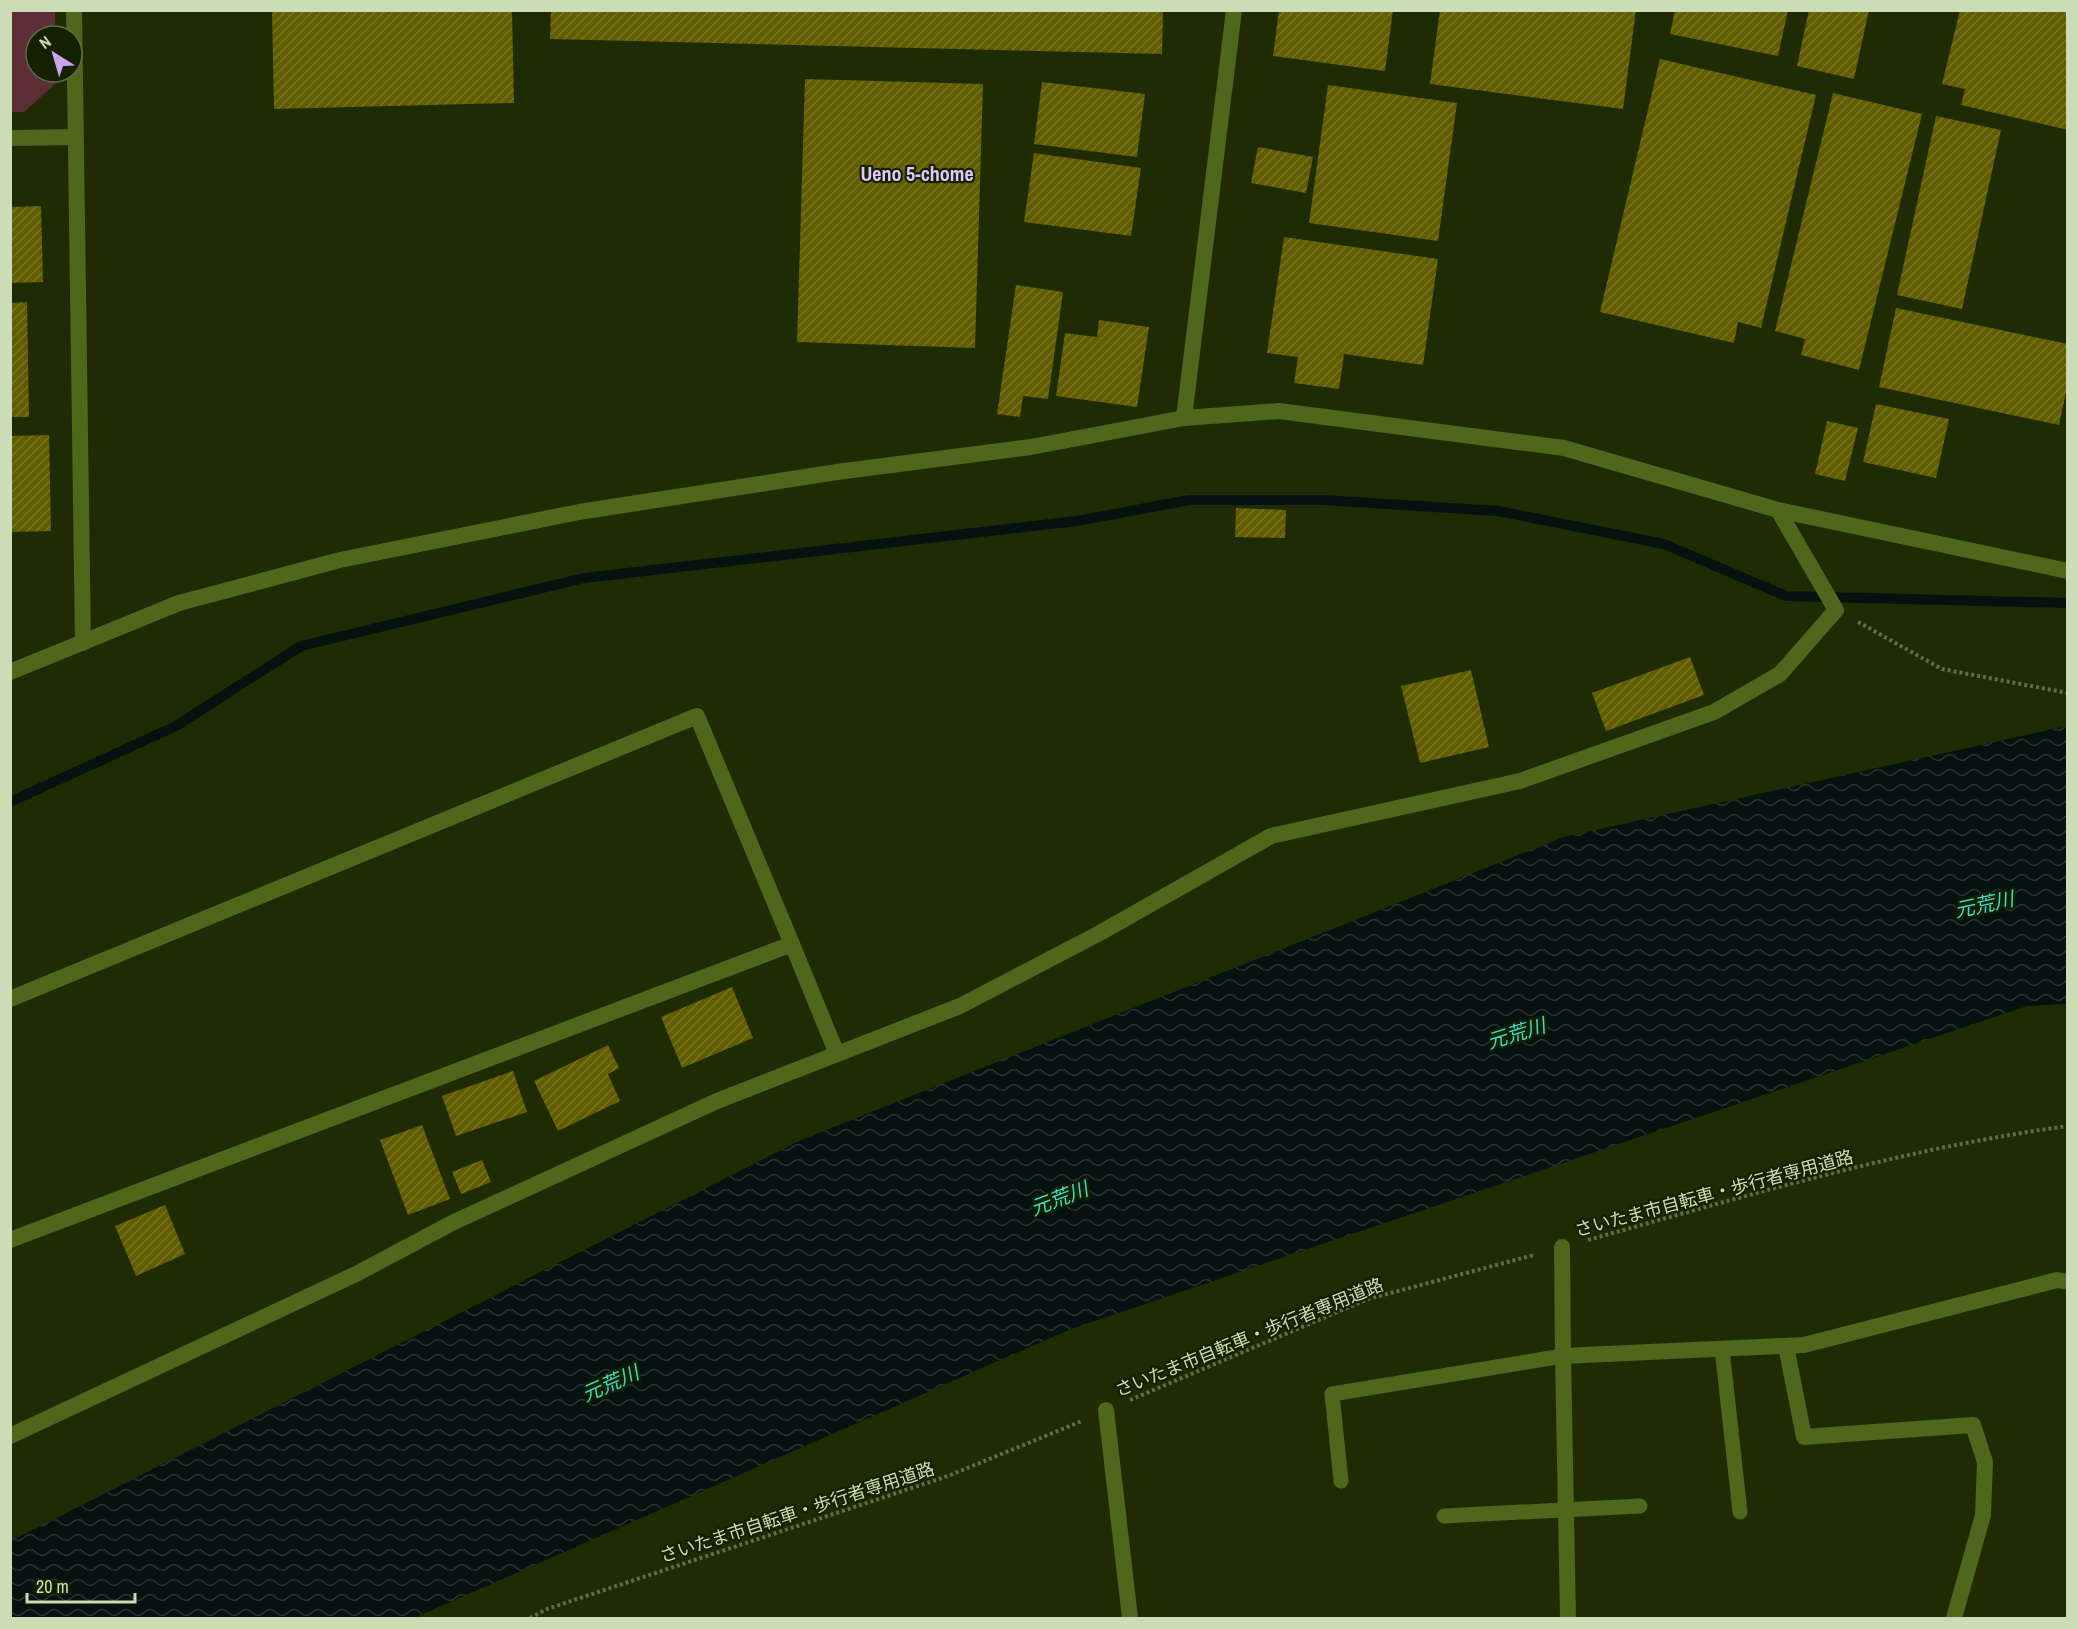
<svg xmlns="http://www.w3.org/2000/svg" width="2078" height="1629" font-family="'Archivo Narrow','Noto Sans JP',sans-serif">
	<style>
		.green { fill: #5b2e38 }
		.water { fill: url(#water-waves) }
		.lines { fill: none; stroke-linecap: round; stroke-linejoin: round }
		.stream { stroke: #051210; stroke-width: 10 }
		.building { fill: url(#building-hatch) }
		.path { stroke: #5f6e46; stroke-width: 4; stroke-dasharray: 3 3; stroke-linecap: butt }
		.service { stroke: #4e671b; stroke-width: 15 }
		.minor { stroke: #4e671b; stroke-width: 16 }
		.tertiary { stroke: #4e671b; stroke-width: 16 }
		.labels { text-anchor: middle; dominant-baseline: central; stroke-width: 4.5; stroke-linejoin: round; paint-order: stroke }
		.street-label { font-size: 18px; fill: #ccdcb6; stroke: #142100 }
		.neighbourhood-label { font-size: 20px; font-weight: bold; fill: #e0c6fe; stroke: #142100 }
		.water-label { font-size: 20px; font-style: italic; fill: #39dacc; stroke: #142100 }
	</style>
	<defs>
		<pattern id="water-waves" width="16" height="10" patternUnits="userSpaceOnUse" patternTransform="scale(1.5)"><rect width="16" height="10" fill="#051210"/><path d="M0 5q4-4 8 0t8 0" fill="none" stroke="#283431"/></pattern>
		<pattern id="building-hatch" width="6" height="6" patternUnits="userSpaceOnUse" patternTransform="scale(1.5)"><rect width="6" height="6" fill="#615c00"/><path d="M-1 1l2-2M0 6l6-6M5 7l2-2" fill="none" stroke="#767323"/></pattern>
	</defs>
	<rect width="100%" height="100%" fill="#1e2b03"/>
	<polygon class="green" points="10,11 55,11 55,36 36,36 36,72 55,72 55,84 24,112 11,112"/>
	<polygon class="water" points="2067,726 2067,1004 2027,1006 1071,1329 414,1618 11,1618 11,1541 801,1140 1564,837"/>
	<g class="lines">
		<polyline class="stream" points="10,802 176,726 301,646 584,578 1077,521 1189,500 1323,500 1498,511 1664,544 1786,596 2068,603"/>
	</g>
	<g class="building">
		<polygon points="272,10 512,10 514,103 274,109"/>
		<polygon points="551,10 1163,10 1162,54 550,39"/>
		<polygon points="1279,10 1393,10 1385,71 1273,56"/>
		<polygon points="1440,10 1636,10 1623,109 1430,84"/>
		<polygon points="1675,10 1788,10 1778,56 1670,34"/>
		<polygon points="1809,10 1869,10 1854,79 1797,66"/>
		<polygon points="1960,10 2068,11 2068,130 1961,105 1965,89 1942,84"/>
		<polygon points="1660,59 1816,95 1761,328 1738,322 1734,343 1600,312"/>
		<polygon points="805,79 983,84 975,348 797,342"/>
		<polygon points="1042,82 1145,94 1137,157 1034,144"/>
		<polygon points="1328,85 1457,103 1438,241 1309,223"/>
		<polygon points="1833,93 1922,114 1859,370 1801,355 1805,339 1775,331"/>
		<polygon points="1936,116 2001,130 1962,309 1897,295"/>
		<polygon points="1258,147 1313,157 1306,193 1251,183"/>
		<polygon points="1034,153 1141,168 1131,236 1024,222"/>
		<polygon points="41,206 43,282 10,283 10,207"/>
		<polygon points="1284,237 1438,259 1423,365 1344,354 1339,389 1294,383 1298,357 1267,353"/>
		<polygon points="1016,285 1063,292 1048,399 1023,396 1020,417 997,414"/>
		<polygon points="27,302 29,417 10,417 10,303"/>
		<polygon points="1896,308 2068,344 2068,383 2059,425 1879,387"/>
		<polygon points="1099,320 1149,327 1137,407 1056,396 1065,333 1097,337"/>
		<polygon points="1876,404 1949,419 1936,478 1863,462"/>
		<polygon points="1827,421 1858,428 1845,481 1815,474"/>
		<polygon points="49,435 51,531 10,532 10,436"/>
		<polygon points="1236,508 1286,510 1285,538 1235,537"/>
		<polygon points="1690,657 1704,695 1606,731 1592,693"/>
		<polygon points="1471,670 1489,747 1420,763 1401,686"/>
		<polygon points="732,987 753,1038 682,1068 661,1017"/>
		<polygon points="608,1045 619,1068 608,1074 620,1101 558,1131 534,1081"/>
		<polygon points="513,1071 527,1112 456,1136 442,1096"/>
		<polygon points="422,1125 450,1199 408,1215 380,1140"/>
		<polygon points="482,1160 491,1182 461,1194 452,1172"/>
		<polygon points="165,1205 185,1254 136,1276 115,1226"/>
	</g>
	<g class="lines">
		<g class="path">
			<polyline points="1858,622 1942,669 2068,693"/>
			<path d="M 1588,1240 C 1746,1196 1905,1148 2068,1126"/>
			<polyline points="1130,1400 1368,1299 1534,1255"/>
			<polyline points="530,1618 547,1609 948,1476 1082,1421"/>
		</g>
		<g class="service">
			<polyline points="1722,1349 1740,1512"/>
			<polyline points="1341,1481 1332,1394 1563,1356"/>
			<polyline points="1444,1516 1640,1506"/>
		</g>
		<g class="minor">
			<polyline points="74,10 83,643"/>
			<polyline points="10,138 75,137"/>
			<polyline points="1184,418 1234,10"/>
			<polyline points="10,999 697,716 792,944"/>
			<polyline points="10,1240 792,944 837,1054"/>
			<polyline points="1562,1247 1563,1356"/>
			<polyline points="1786,1346 1804,1437 1973,1425 1985,1462 1983,1515 1954,1618"/>
			<polyline points="1106,1410 1130,1618"/>
			<polyline points="10,1436 356,1274 452,1223 717,1101 960,1006 1098,934 1271,836 1520,781 1714,712 1780,674 1836,610 1778,510"/>
			<polyline points="1568,1618 1563,1356 1804,1345 2057,1280 2068,1282"/>
		</g>
		<polyline class="tertiary" points="10,672 179,603 340,560 579,512 837,472 1031,447 1184,418 1279,411 1564,448 1778,510 2068,571"/>
	</g>
	<g class="labels">
		<g class="street-label">
			<text transform="translate(1714 1193) rotate(-15)">さいたま市自転車・歩行者専用道路</text>
			<text transform="translate(1249 1337) rotate(-22)">さいたま市自転車・歩行者専用道路</text>
			<text transform="translate(797 1512) rotate(-18)">さいたま市自転車・歩行者専用道路</text>
		</g>
		<g class="neighbourhood-label">
			<text x="917" y="173">Ueno 5-chome</text>
		</g>
		<g class="water-label">
			<text transform="translate(1984 904) rotate(-12)">元荒川</text>
			<text transform="translate(1516 1033) rotate(-17)">元荒川</text>
			<text transform="translate(1059 1198) rotate(-21)">元荒川</text>
			<text transform="translate(610 1383) rotate(-24)">元荒川</text>
		</g>
	</g>
	<rect width="2078" height="1629" fill="none" stroke="#ccdcb6" stroke-width="24"/>
	<g transform="translate(54 54) rotate(323)"><circle r="28" fill="#142100" stroke="#5e6c49" stroke-width="1.5"/>
	<path d="M0-4.5L10 22L0 15L-10 22Z" fill="#c9a5ee"/>
	<text y="-9" font-size="16" font-weight="bold" text-anchor="middle" fill="#ccdcb6">N</text>
	</g>
	<path d="M27 1593v9h108v-9" fill="none" stroke="#ccdcb6" stroke-width="3"/>
	<text x="36" y="1593" font-size="18" fill="#ccdcb6" stroke="#142100" stroke-width="4.5" paint-order="stroke">20 m</text>
</svg>
